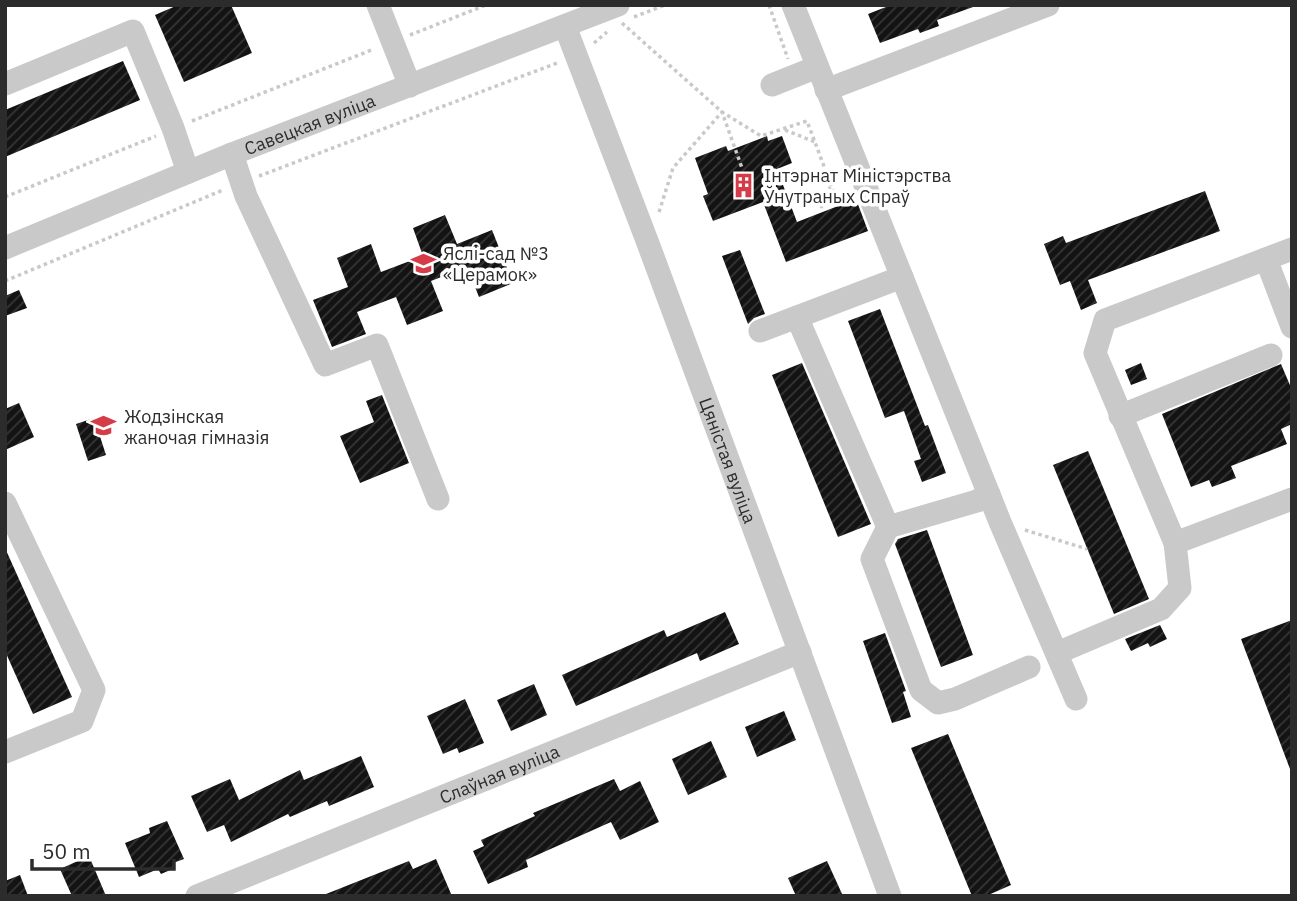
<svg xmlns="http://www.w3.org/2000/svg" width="1297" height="901" font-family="'IBM Plex Sans',sans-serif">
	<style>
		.building { fill: url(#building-hatch) }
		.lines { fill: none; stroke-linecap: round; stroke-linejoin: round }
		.path { stroke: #c9c9c9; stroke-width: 3.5; stroke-dasharray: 3.5 3.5; stroke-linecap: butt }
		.minor { stroke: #c9c9c9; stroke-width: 23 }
		.labels { text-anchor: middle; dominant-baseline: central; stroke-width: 7; stroke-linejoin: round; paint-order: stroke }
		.street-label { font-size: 18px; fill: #2c2c2c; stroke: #fff }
		.poi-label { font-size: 18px; fill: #2c2c2c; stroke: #fff; text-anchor: start }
	</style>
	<defs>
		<pattern id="building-hatch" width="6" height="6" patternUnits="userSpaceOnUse" patternTransform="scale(1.75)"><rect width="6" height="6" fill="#131313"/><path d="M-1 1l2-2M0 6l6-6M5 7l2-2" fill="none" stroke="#363636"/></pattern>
	</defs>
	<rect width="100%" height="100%" fill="#fff"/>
	<g class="building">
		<polygon points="178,5 231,5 252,53 184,82 155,15"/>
		<polygon points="891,5 973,5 973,7 937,20 939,26 920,33 918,29 880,43 868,14"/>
		<polygon points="123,61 140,100 5,157 5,110"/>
		<polygon points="767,136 768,141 782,136 792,163 777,169 797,222 856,199 868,231 786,262 763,202 713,221 703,196 708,194 695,158 726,146 728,151"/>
		<polygon points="1205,191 1220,231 1088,280 1097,303 1081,310 1070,281 1060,285 1044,244 1063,236 1066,243"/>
		<polygon points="445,215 457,244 492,230 513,283 479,297 467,267 431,281 443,311 407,325 396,297 357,312 366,334 332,347 313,300 348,287 337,258 371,244 381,272 423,256 413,228"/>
		<polygon points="740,250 765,314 754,318 748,324 722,256"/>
		<polygon points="19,290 27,308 5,316 5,296"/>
		<polygon points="880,309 925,426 928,425 946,473 922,482 914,461 921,459 904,411 885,418 848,321"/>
		<polygon points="802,363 871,524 838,537 772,375"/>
		<polygon points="1141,363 1147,379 1131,385 1125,370"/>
		<polygon points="1281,364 1292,390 1292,424 1281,429 1287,444 1231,466 1236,478 1212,487 1209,480 1191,487 1162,414"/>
		<polygon points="382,395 409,463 360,483 340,436 374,422 366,401"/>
		<polygon points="19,403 34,437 5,450 5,409"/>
		<polygon points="94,418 106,455 88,461 76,424"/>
		<polygon points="1088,451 1149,599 1114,614 1053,465"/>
		<polygon points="927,530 973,655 941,667 895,544 898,539"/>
		<polygon points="5,548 72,697 33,714 5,651"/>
		<polygon points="725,612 739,644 700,661 697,653 576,706 562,675 664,630 667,637"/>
		<polygon points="1292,620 1292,769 1290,769 1241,639"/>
		<polygon points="1160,625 1167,639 1150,647 1148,643 1131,651 1125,639"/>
		<polygon points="885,633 906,691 903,692 911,717 892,723 863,641"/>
		<polygon points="534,684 547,715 511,731 497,700"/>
		<polygon points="465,699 484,743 459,753 457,748 443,754 427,716"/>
		<polygon points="784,711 796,740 757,757 745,727"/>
		<polygon points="948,734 1011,885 986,896 972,896 911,748"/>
		<polygon points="711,741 727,777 688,795 672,759"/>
		<polygon points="361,756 374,787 329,806 327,801 290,817 288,814 231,842 224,825 207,832 191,796 230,779 239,800 300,770 304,780"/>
		<polygon points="614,779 620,791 640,781 659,822 620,840 611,822 526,860 528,867 488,884 473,851 484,846 481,840 535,816 533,813"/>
		<polygon points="167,821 184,859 173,863 175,868 161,874 158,869 139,877 125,843 150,833 149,828"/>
		<polygon points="89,856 106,896 72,896 60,869"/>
		<polygon points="436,859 452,896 321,896 409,861 413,869"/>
		<polygon points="827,861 843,896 796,896 788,878"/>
		<polygon points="20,875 28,896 5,896 5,881"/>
	</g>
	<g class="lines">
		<g class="path">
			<polyline points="769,5 788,59"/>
			<polyline points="634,17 665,5"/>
			<polyline points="622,23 722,112 761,136 807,121 837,201"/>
			<polyline points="410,35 486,5"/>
			<polyline points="594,43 607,32"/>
			<polyline points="192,121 374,49"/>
			<polyline points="785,130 815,142"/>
			<polyline points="259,176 557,63"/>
			<polyline points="5,197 156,136"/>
			<polyline points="821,208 830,187"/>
			<polyline points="659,212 673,168 722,112 742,168"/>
			<polyline points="5,281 223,190"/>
			<polyline points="1025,530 1087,549"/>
		</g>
		<g class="minor">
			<polyline points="378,5 410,86"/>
			<polyline points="793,5 1000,522 1076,699"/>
			<path id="s1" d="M 565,26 L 649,246 L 890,896"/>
			<polyline points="5,84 133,31 173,128 188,172"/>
			<polyline points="772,85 817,67"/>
			<polyline points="826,90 1048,5"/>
			<polyline points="232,154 246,196 325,365 377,345 438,499"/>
			<path id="s2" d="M 5,248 L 232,154 L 618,5"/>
			<polyline points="1292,249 1105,320 1095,353 1175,543 1292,499"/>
			<polyline points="1266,259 1292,327"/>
			<polyline points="902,277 797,317 888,527 977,501 989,494"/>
			<polyline points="760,331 797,317"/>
			<polyline points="1120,416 1271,355"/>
			<polyline points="5,503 94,690 82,721 5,752"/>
			<polyline points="888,527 872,559 921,690 938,703 955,699 1029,667"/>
			<polyline points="1057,653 1161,609 1180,588 1175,543"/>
			<path id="s3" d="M 197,896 L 800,652"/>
		</g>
	</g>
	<defs>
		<symbol id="building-bare" viewBox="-9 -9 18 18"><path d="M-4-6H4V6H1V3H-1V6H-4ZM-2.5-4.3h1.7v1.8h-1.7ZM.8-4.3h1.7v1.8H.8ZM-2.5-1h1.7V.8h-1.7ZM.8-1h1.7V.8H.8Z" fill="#d53c47" stroke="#fff" stroke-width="2.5" paint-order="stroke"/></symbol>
		<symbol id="school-bare" viewBox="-9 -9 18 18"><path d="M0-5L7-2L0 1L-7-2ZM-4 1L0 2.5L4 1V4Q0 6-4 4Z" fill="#d53c47" stroke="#fff" stroke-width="2.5" paint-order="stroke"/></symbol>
	</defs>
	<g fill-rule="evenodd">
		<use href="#building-bare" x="726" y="168" width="35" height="35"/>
		<use href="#school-bare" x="406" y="246" width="35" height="35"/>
		<use href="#school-bare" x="86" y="408" width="35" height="35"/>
	</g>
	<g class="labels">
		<g class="street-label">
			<text stroke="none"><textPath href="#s2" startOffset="329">Савецкая вуліца</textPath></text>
			<text stroke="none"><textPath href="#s1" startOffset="464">Цяністая вуліца</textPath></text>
			<text stroke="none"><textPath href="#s3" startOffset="326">Слаўная вуліца</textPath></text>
		</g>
		<g class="poi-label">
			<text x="764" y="175">Інтэрнат Міністэрства<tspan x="764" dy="21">Ўнутраных Спраў</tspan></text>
			<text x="443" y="253">Яслі-сад №3<tspan x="443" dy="21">«Церамок»</tspan></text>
			<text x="124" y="416">Жодзінская<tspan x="124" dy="21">жаночая гімназія</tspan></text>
		</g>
	</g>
	<rect width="1297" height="901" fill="none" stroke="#2c2c2c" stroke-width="14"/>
	<path d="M32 859v10h142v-10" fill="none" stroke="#2c2c2c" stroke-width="3.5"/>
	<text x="42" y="859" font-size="21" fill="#2c2c2c" stroke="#ffffff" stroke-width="5" paint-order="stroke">50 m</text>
</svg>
